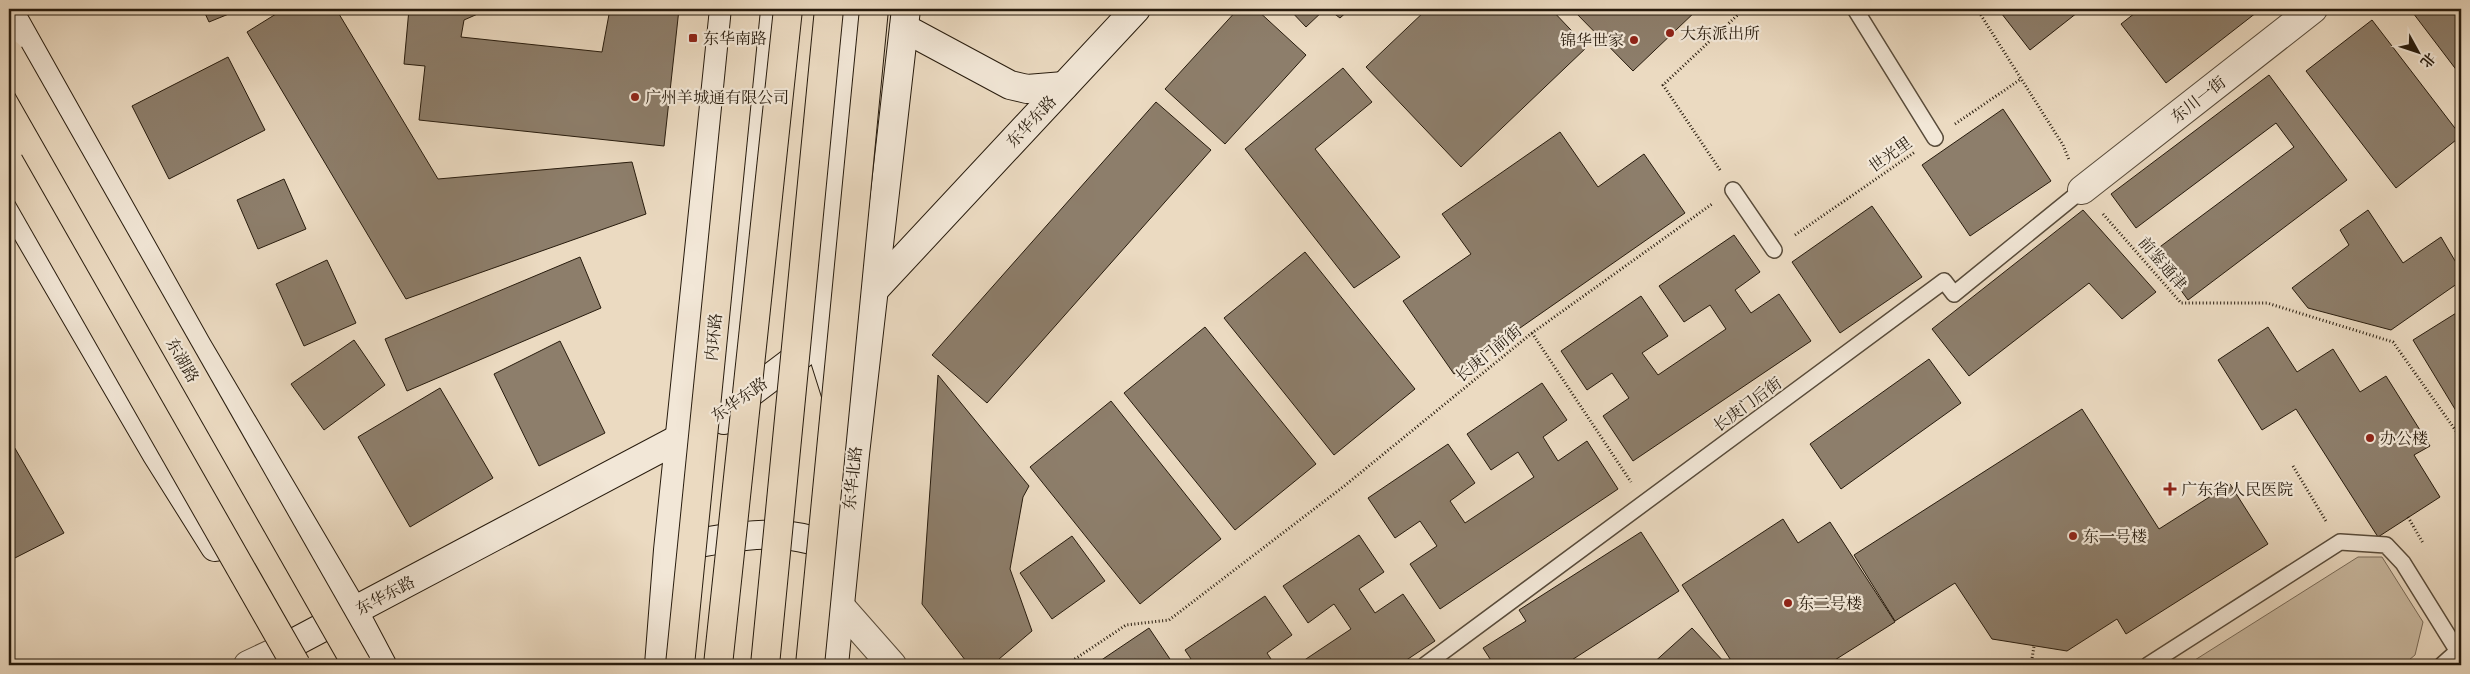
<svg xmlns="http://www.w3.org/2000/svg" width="2470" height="674" font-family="'Gentium Book Plus','Noto Serif SC',serif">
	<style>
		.grass { fill: #cabaa2; stroke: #786a58 }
		.building { fill: #8d7e6b; stroke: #271b0d }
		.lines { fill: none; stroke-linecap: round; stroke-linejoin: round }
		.lane-casing { stroke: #584b3a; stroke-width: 18 }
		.street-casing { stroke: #584b3a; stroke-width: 30 }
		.secondary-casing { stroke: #271b0d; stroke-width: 30 }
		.path { stroke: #271b0d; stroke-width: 3; stroke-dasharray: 1 2.5; stroke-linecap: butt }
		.lane { stroke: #f2e7d7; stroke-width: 15 }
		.street { stroke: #f2e7d7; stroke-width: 28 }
		.secondary { stroke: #f2e7d7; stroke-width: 28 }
		.primary-bridge-casing { stroke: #271b0d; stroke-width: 30; stroke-linecap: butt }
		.highway-bridge-casing { stroke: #271b0d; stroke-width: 30; stroke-linecap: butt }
		.primary-bridge { stroke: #ebdac1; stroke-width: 28 }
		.highway-bridge { stroke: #ebdac1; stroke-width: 28 }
		.poi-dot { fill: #8f2418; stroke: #f2e7d7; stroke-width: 2 }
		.labels { text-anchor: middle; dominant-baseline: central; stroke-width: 4.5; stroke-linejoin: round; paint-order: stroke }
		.poi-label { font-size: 16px; fill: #271b0d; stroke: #f2e7d7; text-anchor: start }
		.street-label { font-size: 16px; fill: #271b0d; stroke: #f2e7d7 }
	</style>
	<rect width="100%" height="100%" fill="#ebdac1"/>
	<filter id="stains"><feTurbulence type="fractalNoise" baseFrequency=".004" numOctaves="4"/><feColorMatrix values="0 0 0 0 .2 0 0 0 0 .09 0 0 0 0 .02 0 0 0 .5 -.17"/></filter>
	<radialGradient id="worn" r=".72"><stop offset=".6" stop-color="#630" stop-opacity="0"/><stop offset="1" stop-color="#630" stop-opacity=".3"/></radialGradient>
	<polygon class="grass" points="2358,557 2382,557 2423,622 2415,655 2403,665 2187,665"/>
	<g class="building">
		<polygon points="203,9 241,9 209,22"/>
		<polygon points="284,9 336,9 438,179 632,162 646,214 406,299 247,32"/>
		<polygon points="409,9 489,9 464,20 461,37 602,52 610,9 679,9 664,146 419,120 425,66 404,64"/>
		<polygon points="1238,9 1256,9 1306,55 1225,144 1165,89"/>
		<polygon points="1289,9 1325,9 1306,27"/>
		<polygon points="1328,9 1350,9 1340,18"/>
		<polygon points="1427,9 1551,9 1587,47 1461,167 1366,67"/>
		<polygon points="1572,9 1698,9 1633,71"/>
		<polygon points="1998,9 2082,9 2030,50"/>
		<polygon points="2140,9 2261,9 2166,83 2121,24"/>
		<polygon points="2410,9 2461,9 2461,76"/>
		<polygon points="2372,20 2461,136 2396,188 2306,71"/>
		<polygon points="228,57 265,130 169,179 132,106"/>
		<polygon points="1343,68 1372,102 1315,149 1400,257 1354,288 1245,149"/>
		<polygon points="2269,75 2347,180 2188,300 2153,252 2294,147 2276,123 2136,228 2111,194"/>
		<polygon points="1156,102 1211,150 987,403 932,355"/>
		<polygon points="2003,109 2051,181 1970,236 1922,165"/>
		<polygon points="1560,132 1598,187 1644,154 1685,213 1454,374 1403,301 1471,254 1442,214"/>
		<polygon points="284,179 306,229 258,249 237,200"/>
		<polygon points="1872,206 1922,277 1840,333 1792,262"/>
		<polygon points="2083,210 2156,292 2122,319 2089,283 1969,376 1932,329"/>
		<polygon points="2368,210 2403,263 2441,237 2461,271 2461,281 2391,330 2308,308 2292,288 2349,245 2340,230"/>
		<polygon points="1734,235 1760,272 1735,290 1751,313 1779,294 1811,341 1633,461 1603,416 1629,398 1612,373 1587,390 1561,351 1641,296 1668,336 1642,353 1658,375 1726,329 1710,305 1684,322 1659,286"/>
		<polygon points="1305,252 1415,389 1334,455 1224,318"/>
		<polygon points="580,257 601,308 407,391 385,339"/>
		<polygon points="327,260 356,323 304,346 276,284"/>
		<polygon points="2461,310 2461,419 2413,340"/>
		<polygon points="1205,327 1316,464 1235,530 1124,393"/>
		<polygon points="2268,327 2297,372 2333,349 2360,392 2386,376 2430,446 2414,455 2440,497 2378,537 2296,409 2262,430 2218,360"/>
		<polygon points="354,340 385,385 324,430 291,384"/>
		<polygon points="560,341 605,433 539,466 494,374"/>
		<polygon points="1929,359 1961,403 1841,489 1810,444"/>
		<polygon points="938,375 1029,486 1023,497 1010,569 1032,631 992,665 969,665 922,604"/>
		<polygon points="1542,383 1567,420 1543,437 1558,461 1587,441 1618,489 1440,609 1410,564 1437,546 1420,521 1395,538 1368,498 1448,444 1475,483 1450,501 1465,523 1534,477 1518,452 1491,470 1467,434"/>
		<polygon points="440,388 493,478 410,527 358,437"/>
		<polygon points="1111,401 1221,539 1140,604 1030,467"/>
		<polygon points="2082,409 2159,529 2230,484 2268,544 2126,634 2117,619 2067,651 1992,639 1955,583 1895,621 1854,555"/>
		<polygon points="9,438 64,533 9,561"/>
		<polygon points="1783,519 1798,543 1830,522 1895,622 1827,665 1734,665 1682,585"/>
		<polygon points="1641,532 1679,591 1564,665 1494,665 1483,648 1526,621 1519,610"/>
		<polygon points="1359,535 1384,572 1359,589 1375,613 1403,594 1435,641 1399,665 1297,665 1351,629 1334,604 1308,623 1283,586"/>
		<polygon points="1072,536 1105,581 1052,619 1020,573"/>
		<polygon points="1265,596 1292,635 1267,653 1275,665 1195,665 1185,650"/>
		<polygon points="1149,628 1174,665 1094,665"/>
		<polygon points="1692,628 1727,665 1651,665"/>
	</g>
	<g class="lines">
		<defs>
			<g id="lane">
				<polyline points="1855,9 1935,138"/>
				<polyline points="1733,190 1774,250"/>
				<polyline points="1425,665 1944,281 1954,294 2082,190"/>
				<polyline points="2148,665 2340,542 2386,545 2403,563 2457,650"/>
				<polyline points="2442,665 2461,648"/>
			</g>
			<g id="street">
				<polyline points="2082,190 2313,9"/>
				<polyline points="840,606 892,665"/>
				<polyline points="248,665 280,650"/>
			</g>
			<g id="secondary">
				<polyline points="9,11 197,346 354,612 382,665"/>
				<polyline points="904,28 1010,85 1027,89 1064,86"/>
				<polyline points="9,201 156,453 215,547"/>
				<polyline points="837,398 819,341 831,248 855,9"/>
				<polyline points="724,420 729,409 770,9"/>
				<path d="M 670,549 C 720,539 796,520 841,555"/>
				<polyline points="280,650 680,438 729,409 819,341 873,291 1136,9"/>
				<polyline points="659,665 668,550 724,9"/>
				<polyline points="834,665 855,454 906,9"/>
			</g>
		</defs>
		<use href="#lane" class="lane-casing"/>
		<use href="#street" class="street-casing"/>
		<use href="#secondary" class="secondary-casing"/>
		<g class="path">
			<polyline points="1977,9 2063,145 2069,160"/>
			<polyline points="1955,124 2021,79"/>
			<polyline points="1720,170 1663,85 1744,9"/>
			<polyline points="2103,214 2181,303 2267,303 2393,342 2461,438"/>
			<polyline points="1795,235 1915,152"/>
			<polyline points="1532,333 1631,482"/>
			<polyline points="2293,466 2326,521"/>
			<polyline points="2408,517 2423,543"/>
			<polyline points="1066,665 1126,625 1169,620 1343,487 1532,333 1712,204"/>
			<polyline points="2031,665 2034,646"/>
		</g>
		<use href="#lane" class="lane"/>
		<use href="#street" class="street"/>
		<use href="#secondary" class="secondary"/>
		<defs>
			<g id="primary-bridge">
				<polyline points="718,665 788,9"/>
				<polyline points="765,665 829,9"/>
			</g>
			<g id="highway-bridge">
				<polyline points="9,54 357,665"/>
				<polyline points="9,162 296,665"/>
				<polyline points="680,665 746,9"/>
				<polyline points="810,665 874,9"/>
			</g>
		</defs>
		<use href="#primary-bridge" class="primary-bridge-casing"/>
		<use href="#highway-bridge" class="highway-bridge-casing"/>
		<use href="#primary-bridge" class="primary-bridge"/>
		<use href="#highway-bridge" class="highway-bridge"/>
	</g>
	<g class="poi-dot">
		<circle cx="1670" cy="33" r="5"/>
		<rect x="688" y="33" width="10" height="10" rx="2.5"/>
		<circle cx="1634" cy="40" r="5"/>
		<circle cx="635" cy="97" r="5"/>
		<circle cx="2370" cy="438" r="5"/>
		<path d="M2167.5 481.5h5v5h5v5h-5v5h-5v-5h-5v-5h5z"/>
		<circle cx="2073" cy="536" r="5"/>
		<circle cx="1788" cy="603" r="5"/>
	</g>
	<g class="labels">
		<g class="poi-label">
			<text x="1680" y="33">大东派出所</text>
			<text x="703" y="38">东华南路</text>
			<text x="1624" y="40" text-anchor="end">锦华世家</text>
			<text x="645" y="97">广州羊城通有限公司</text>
			<text x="2380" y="438">办公楼</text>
			<text x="2181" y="489">广东省人民医院</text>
			<text x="2083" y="536">东一号楼</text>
			<text x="1798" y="603">东二号楼</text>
		</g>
		<g class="street-label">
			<text transform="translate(2198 99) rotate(-38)">东川一街</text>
			<text transform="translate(1031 121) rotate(-47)">东华东路</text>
			<text transform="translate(1890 154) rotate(-35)">世光里</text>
			<text transform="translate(2163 263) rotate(49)">前鉴通津</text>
			<text transform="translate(713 337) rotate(-84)">内环路</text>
			<text transform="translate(1488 353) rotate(-39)">长庚门前街</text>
			<text transform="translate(183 360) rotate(60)">东湖路</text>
			<text transform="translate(739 399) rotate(-35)">东华东路</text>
			<text transform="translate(1747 404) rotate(-36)">长庚门后街</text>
			<text transform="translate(852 478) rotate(-84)">东华北路</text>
			<text transform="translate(385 595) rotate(-28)">东华东路</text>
		</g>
	</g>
	<rect width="2470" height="674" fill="none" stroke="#ebdac1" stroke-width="30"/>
	<rect x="10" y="10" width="2450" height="654" fill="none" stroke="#271b0d" stroke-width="2.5"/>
	<rect x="15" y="15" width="2440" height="644" fill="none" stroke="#271b0d"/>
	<g transform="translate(2418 52) rotate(130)" stroke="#f2e7d7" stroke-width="4" paint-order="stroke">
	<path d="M0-4L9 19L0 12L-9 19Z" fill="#271b0d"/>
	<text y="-8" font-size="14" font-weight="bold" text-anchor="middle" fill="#271b0d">北</text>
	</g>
	<rect width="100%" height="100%" filter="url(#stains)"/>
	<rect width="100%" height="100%" fill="url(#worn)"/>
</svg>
